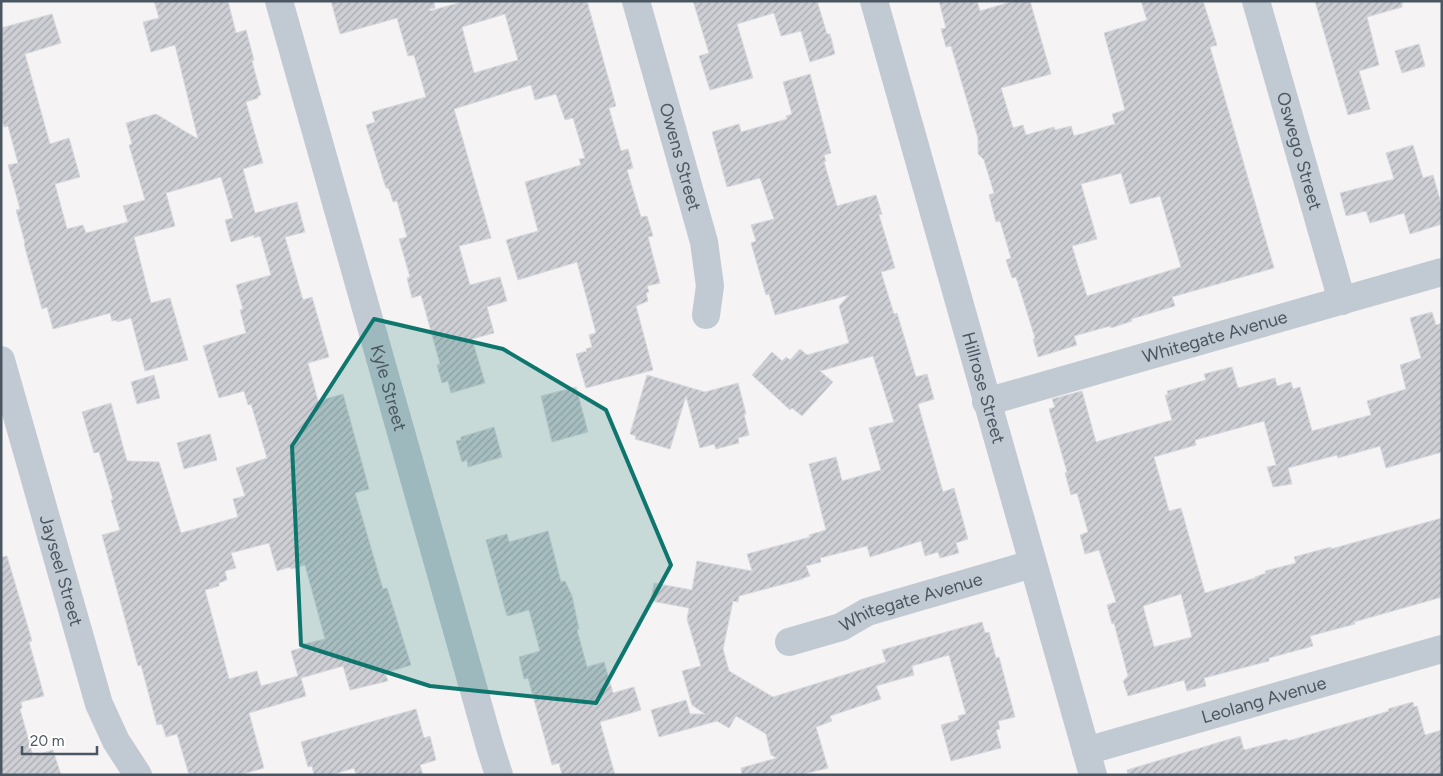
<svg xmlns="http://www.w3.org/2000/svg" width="1443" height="776" font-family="Figtree,sans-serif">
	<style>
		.building { fill: url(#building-hatch); stroke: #d7d9de; fill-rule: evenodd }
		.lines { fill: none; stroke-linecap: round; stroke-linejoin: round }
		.minor { stroke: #c1cad2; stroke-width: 28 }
		.marked { fill: #0f766e; fill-opacity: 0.2; stroke: #0f766e; stroke-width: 4; stroke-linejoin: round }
		.labels { text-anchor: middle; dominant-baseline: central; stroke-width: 4.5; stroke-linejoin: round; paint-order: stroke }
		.street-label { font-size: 18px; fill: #4a5661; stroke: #fff }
	</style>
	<defs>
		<pattern id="building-hatch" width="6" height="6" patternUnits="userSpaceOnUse" patternTransform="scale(1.25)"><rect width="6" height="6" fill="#cdcfd5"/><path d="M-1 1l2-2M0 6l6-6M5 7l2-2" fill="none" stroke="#a8abb0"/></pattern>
	</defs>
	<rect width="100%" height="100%" fill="#f5f3f3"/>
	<g class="building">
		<path d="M 154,1 L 228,1 L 236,33 L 246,30 L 254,60 L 252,61 L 261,95 L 258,96 L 258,98 L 246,102 L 263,163 L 243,169 L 255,213 L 297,202 L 305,232 L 285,237 L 303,300 L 312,297 L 329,357 L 308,363 L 318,401 L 343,394 L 369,489 L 355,493 L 383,589 L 387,588 L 411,665 L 385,673 L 388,681 L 350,690 L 343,666 L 301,678 L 306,696 L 249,713 L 264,768 L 239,775 L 189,775 L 177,734 L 166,737 L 162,724 L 157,725 L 141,665 L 138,666 L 102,535 L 120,530 L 111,500 L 113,499 L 99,452 L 94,453 L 82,412 L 111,403 L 127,461 L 159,462 L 181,533 L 238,517 L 233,499 L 245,496 L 236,468 L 267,458 L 251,404 L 248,405 L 244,391 L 219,398 L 203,346 L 246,333 L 240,310 L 243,309 L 236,285 L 271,275 L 260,236 L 254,238 L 254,235 L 231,242 L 225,220 L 233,218 L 221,177 L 166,193 L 175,226 L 134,237 L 151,303 L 170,298 L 188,360 L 145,371 L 131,318 L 117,322 L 117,320 L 112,321 L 110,313 L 53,329 L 47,307 L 42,309 L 24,244 L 25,243 L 16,210 L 20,209 L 8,165 L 18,163 L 8,126 L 4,127 L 1,116 L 1,28 L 52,14 L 61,43 L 25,54 L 50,144 L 69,138 L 80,177 L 55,184 L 67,229 L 83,225 L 86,233 L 128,222 L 123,206 L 145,200 L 129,145 L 132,144 L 126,123 L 156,114 L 198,139 L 175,45 L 151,52 L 143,22 L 159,18 ZM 269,543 L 277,571 L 290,567 L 291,569 L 305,565 L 325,639 L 304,644 L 305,647 L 291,651 L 298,676 L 261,686 L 257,671 L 229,679 L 205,590 L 219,586 L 219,583 L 227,580 L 225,571 L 236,568 L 231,553 Z"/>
		<path d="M 331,1 L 434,1 L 435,8 L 429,9 L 430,11 L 465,1 L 587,1 L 616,106 L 609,108 L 621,151 L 628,149 L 633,168 L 627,170 L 641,217 L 647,216 L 653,236 L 648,237 L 660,283 L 647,286 L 649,292 L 646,293 L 648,301 L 636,306 L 653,370 L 586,388 L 576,354 L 587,351 L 586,349 L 592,347 L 589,335 L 596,333 L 577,262 L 518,280 L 506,240 L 538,231 L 525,182 L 581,165 L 579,159 L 585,158 L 573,118 L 565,120 L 556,94 L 535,100 L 531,85 L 454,109 L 491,238 L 459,246 L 470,285 L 500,277 L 507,301 L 487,307 L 494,333 L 472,339 L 485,383 L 451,393 L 448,381 L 442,383 L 437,365 L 440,364 L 421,295 L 412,298 L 407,278 L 410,277 L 399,239 L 407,237 L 397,201 L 393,202 L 390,192 L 388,188 L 386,188 L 366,125 L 375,122 L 372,112 L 426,97 L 414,55 L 408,56 L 397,18 L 340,34 ZM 505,14 L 518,60 L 474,73 L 462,27 Z"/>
		<polygon points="693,1 817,1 827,34 830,34 835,54 810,62 801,31 781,36 774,13 737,24 753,78 710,90 699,56 709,53"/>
		<path d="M 939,1 L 977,1 L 980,11 L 1014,1 L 1030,1 L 1051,74 L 1001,88 L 1013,128 L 1023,125 L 1026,135 L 1054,127 L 1055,130 L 1071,126 L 1074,136 L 1115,124 L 1112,114 L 1125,110 L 1104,33 L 1147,20 L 1141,1 L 1203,1 L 1217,45 L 1210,47 L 1274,268 L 1172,297 L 1175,306 L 1131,319 L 1132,321 L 1111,328 L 1110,326 L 1074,336 L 1077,345 L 1038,357 L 1033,339 L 1035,338 L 1016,277 L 1012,278 L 1006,260 L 1011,258 L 1000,221 L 996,222 L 989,195 L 994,193 L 984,160 L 978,154 L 978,138 L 951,46 L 946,47 L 941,29 L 946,28 ZM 1121,173 L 1130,204 L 1160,196 L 1181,267 L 1087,296 L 1072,246 L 1097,239 L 1081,184 Z"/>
		<polygon points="1315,1 1402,1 1402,7 1367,17 1379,65 1359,71 1370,109 1348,115"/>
		<polygon points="1419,44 1425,66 1402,73 1395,51"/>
		<polygon points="810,74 831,153 824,155 826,161 824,162 837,206 876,195 882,214 879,215 895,268 881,272 894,314 897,313 916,377 927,374 934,399 918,404 943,492 954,488 968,539 956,543 959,553 940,558 938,552 925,556 921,541 870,557 867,546 820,558 821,562 806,566 810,576 800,579 803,579 739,596 738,602 733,601 723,649 729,671 773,697 886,662 882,650 982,622 985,633 989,632 996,658 999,657 1015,717 998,721 1000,729 996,730 1001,748 951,761 941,725 959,720 958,716 966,714 949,655 912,666 914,675 876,686 881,699 830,716 832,721 816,727 828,768 800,775 742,775 741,768 777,758 771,755 766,734 736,716 729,728 717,721 659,737 651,710 686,700 690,714 705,714 692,705 682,671 701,666 687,619 689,608 651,601 654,583 692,590 697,561 752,571 747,554 810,537 809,535 826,530 809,464 836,457 842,481 881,470 869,428 894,422 873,356 820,371 833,382 802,416 792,408 790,410 752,375 772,352 782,361 786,357 790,360 800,349 807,355 849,343 839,306 849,295 775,315 769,294 766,295 751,243 756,241 751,225 774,219 760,178 727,187 712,132 739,124 741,132 787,119 786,116 792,114 783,82"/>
		<polygon points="1413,145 1423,178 1433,175 1442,207 1442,224 1410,234 1404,213 1370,223 1366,211 1346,216 1340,193 1394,179 1386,153"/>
		<path d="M 1432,312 L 1436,325 L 1442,323 L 1442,452 L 1386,468 L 1380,446 L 1338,458 L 1337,455 L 1288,468 L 1292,484 L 1273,487 L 1267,467 L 1276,465 L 1264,421 L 1195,440 L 1196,445 L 1154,457 L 1169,511 L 1181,508 L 1205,593 L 1255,578 L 1255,577 L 1266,573 L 1265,571 L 1296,563 L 1294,557 L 1331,547 L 1331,549 L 1442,518 L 1442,597 L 1382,614 L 1354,622 L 1355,624 L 1310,636 L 1313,646 L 1269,658 L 1269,661 L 1204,678 L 1206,686 L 1187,691 L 1184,680 L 1128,696 L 1123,681 L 1128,676 L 1114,623 L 1112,624 L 1107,605 L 1116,602 L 1099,550 L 1085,554 L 1080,535 L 1088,532 L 1077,493 L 1071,495 L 1065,473 L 1067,472 L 1049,409 L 1055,407 L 1052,399 L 1082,391 L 1096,442 L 1172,420 L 1165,395 L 1168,395 L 1167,391 L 1206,380 L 1204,374 L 1232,367 L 1238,388 L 1275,378 L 1277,386 L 1291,382 L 1293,389 L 1300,387 L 1312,431 L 1371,415 L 1367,401 L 1406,389 L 1400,365 L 1421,358 L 1410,318 ZM 1181,594 L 1192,637 L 1154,647 L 1143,606 Z"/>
		<polygon points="154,375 160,398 137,404 131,382"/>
		<polygon points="647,375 705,392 738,383 746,414 744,414 749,435 738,438 739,443 716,449 714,444 700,448 686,396 670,449 635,439 636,436 630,434"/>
		<polygon points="576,387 588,432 552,442 541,396"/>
		<polygon points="494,427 502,457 468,467 467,460 462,462 456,441 461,440 461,437"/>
		<polygon points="210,434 217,460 184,469 177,443"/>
		<polygon points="548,531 561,582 565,581 572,596 579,629 577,630 587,667 604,662 613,693 634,687 641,710 600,722 615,775 562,775 559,763 552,765 528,678 524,679 519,657 540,651 529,610 507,616 486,540 507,534 509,542"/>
		<polygon points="7,556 32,641 29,642 44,696 21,702 22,708 20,709 33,756 53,750 61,775 1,775 1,557"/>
		<polygon points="1413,702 1414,707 1417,706 1425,735 1442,730 1442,775 1128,775 1127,770 1240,736 1244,750 1287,739 1288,741 1389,711 1388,709"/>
		<polygon points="416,709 424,738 430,736 436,760 420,765 423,775 356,775 354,768 331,775 314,775 312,766 308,767 301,742"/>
	</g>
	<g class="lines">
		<g class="minor">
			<path id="s1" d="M 279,1 L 490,747 L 499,775"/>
			<path id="s2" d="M 636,1 L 704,242 L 710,286 L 706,315"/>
			<path id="s3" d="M 874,1 L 1093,775"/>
			<path id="s4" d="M 1256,1 L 1342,301"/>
			<path id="s5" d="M 1,360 L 99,704 L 116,741 L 138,775"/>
			<path id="s6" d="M 986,402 L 1442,272"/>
			<path id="s7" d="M 789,642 L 841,627 L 867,612 L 1032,564"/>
			<path id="s8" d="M 1086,751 L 1442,649"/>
		</g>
	</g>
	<path class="marked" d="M 374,319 L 503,349 L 606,410 L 671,565 L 596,703 L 430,686 L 301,645 L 292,446 Z"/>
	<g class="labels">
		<g class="street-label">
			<text stroke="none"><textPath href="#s4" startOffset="156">Oswego Street</textPath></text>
			<text stroke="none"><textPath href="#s2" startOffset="162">Owens Street</textPath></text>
			<text stroke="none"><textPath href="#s6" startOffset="238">Whitegate Avenue</textPath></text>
			<text stroke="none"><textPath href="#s1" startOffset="402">Kyle Street</textPath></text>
			<text stroke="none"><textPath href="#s3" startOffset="402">Hillrose Street</textPath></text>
			<text stroke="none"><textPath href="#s5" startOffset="219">Jayseel Street</textPath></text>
			<text stroke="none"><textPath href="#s7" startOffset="129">Whitegate Avenue</textPath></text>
			<text stroke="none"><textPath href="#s8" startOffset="185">Leolang Avenue</textPath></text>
		</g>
	</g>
	<rect width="1443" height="776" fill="none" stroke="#4a5661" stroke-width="5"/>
	<path d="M22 746v8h75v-8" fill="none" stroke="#4a5661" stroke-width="2.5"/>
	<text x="30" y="746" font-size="15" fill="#4a5661" stroke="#ffffff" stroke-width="4" paint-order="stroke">20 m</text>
</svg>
